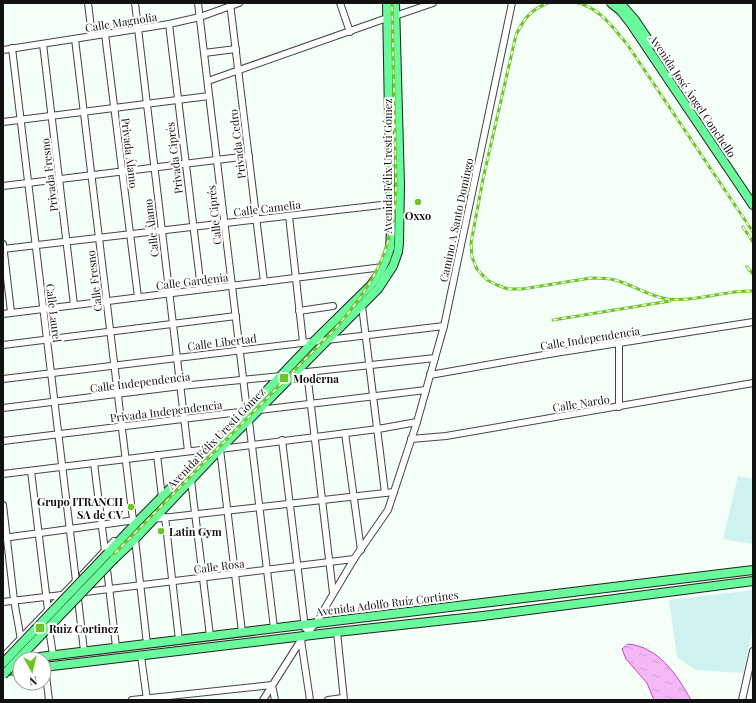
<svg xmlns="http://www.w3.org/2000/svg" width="756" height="703" font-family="'Playfair Display',serif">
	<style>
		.pitch { fill: #cef2f0 }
		.water { fill: url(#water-ripples); stroke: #ce3dd0 }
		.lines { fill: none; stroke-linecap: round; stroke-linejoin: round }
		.minor-casing { stroke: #444; stroke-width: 8 }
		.major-casing { stroke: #222; stroke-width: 10 }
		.minor { stroke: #fff; stroke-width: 6 }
		.major { stroke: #69fa9b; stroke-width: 8 }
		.rail-casing { stroke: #6ec525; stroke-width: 3 }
		.rail { stroke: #fff; stroke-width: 1.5; stroke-dasharray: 4.5; stroke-linecap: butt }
		.major-bridge-casing { stroke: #222; stroke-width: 10; stroke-linecap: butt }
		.major-bridge { stroke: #69fa9b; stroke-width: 8 }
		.poi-dot { fill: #6ec525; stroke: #fff; stroke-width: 1.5 }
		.labels { text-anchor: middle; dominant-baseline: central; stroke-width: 4; stroke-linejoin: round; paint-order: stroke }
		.street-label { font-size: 11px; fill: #111; stroke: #fff }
		.poi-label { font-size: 11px; font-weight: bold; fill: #111; stroke: #fff; text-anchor: start }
	</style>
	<defs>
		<pattern id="water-ripples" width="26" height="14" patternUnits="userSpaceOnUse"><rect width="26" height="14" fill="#f5b8f7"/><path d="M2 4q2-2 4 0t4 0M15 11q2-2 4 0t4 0" fill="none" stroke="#d19dd3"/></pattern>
	</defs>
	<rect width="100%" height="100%" fill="#f4fff8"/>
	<g class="pitch">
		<polygon points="738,476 753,479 753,544 723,539"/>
		<polygon points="753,590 753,627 743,673 696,670 677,657 669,600"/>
	</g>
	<path class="water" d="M 628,644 C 659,647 677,675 691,700 L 654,700 L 647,683 L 626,659 L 622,649 Z"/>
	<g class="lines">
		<defs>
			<g id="minor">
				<polyline points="88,3 92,36"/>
				<polyline points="135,3 188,451"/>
				<polyline points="198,3 247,411"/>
				<polyline points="230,3 264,282"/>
				<polyline points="340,3 350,32"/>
				<polyline points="395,16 433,3"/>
				<polyline points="169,24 201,289"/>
				<polyline points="105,34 138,297"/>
				<polyline points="75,39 133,520"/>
				<polyline points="43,44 74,305"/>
				<polyline points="12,48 76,581"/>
				<polyline points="3,50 169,24 200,17 239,3"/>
				<polyline points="204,53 236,49"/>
				<polyline points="208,81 387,18"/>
				<polyline points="3,122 209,96"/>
				<polyline points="3,186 249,156"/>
				<polyline points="289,216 303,342"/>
				<polyline points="3,244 11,312"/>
				<polyline points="3,249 390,204"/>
				<polyline points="362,306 385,493"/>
				<polyline points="299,311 333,306"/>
				<polyline points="3,314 383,267"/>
				<polyline points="619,343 619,407"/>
				<polyline points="3,345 236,316"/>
				<polyline points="307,372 435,358"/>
				<polyline points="295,373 307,372 333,593"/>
				<polyline points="430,375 555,353 753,322"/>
				<polyline points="3,379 444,326"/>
				<polyline points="3,408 181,386 281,376"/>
				<polyline points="259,410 426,390"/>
				<polyline points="249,421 274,628"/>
				<polyline points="345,433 361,550"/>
				<polyline points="411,439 446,436 753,383"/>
				<polyline points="282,440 305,628"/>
				<polyline points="3,441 248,411"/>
				<polyline points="157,455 162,497"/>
				<polyline points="94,463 105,551"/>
				<polyline points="31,471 48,610"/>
				<polyline points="3,474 209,449"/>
				<polyline points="191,480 210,636"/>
				<polyline points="3,505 14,600 21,640"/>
				<polyline points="165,517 179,640"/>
				<polyline points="153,519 394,492"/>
				<polyline points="3,538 136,520"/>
				<polyline points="135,539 147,644"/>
				<polyline points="107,569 116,647"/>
				<polyline points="83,574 114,541"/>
				<polyline points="85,592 354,559"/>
				<polyline points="78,599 84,651"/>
				<polyline points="3,602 62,595"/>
				<polyline points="49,629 53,655"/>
				<polyline points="242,632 220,449 378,429 417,422"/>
				<polyline points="337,632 344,700"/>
				<polyline points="301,640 310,700"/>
				<polyline points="141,656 147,700"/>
				<polyline points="3,657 74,583"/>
				<polyline points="45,667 49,700"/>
				<polyline points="132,700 272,685 275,700"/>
				<polyline points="263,700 301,640 316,623 354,559 388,510 417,422 444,326 512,3"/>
				<polyline points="328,700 343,698"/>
				<polyline points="742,700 753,651"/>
			</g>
			<g id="major">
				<polyline points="611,3 621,11 631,24 753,205"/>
				<polyline points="620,3 635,20 651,44"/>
				<polyline points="108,553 139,520 247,411 314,341 371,285 379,274 386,260 390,248 391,231 387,3"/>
				<polyline points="114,559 133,541 220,449 378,289 393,266 398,252 399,243 400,185 395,3"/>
				<polyline points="23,659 753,570"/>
				<polyline points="44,667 337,632 483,616 753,581"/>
				<polyline points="3,671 20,670"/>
			</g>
		</defs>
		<use href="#minor" class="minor-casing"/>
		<use href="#major" class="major-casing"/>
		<use href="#minor" class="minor"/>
		<use href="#major" class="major"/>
		<defs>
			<g id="rail">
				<path d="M 548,3 C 530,10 524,19 516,35 L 483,179 L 471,243 L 472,257 L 477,269 L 487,280 L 497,285 L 508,289 L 522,289 L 591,278 C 599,278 607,278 615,280 C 633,285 649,296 667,299 C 696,302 725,290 753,291"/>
				<path d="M 578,3 C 600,8 613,28 627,44 L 753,232"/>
				<polyline points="743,227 753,242"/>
				<polyline points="747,267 753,274"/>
				<polyline points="553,320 670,301"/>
				<path d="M 3,670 L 73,596 L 333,331 C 373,286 395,249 396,186 L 392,3"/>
			</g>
		</defs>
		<use href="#rail" class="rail-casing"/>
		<use href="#rail" class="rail"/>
		<defs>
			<g id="major-bridge">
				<polyline points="3,663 108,553"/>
				<polyline points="3,675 114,559"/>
			</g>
		</defs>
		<use href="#major-bridge" class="major-bridge-casing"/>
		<use href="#major-bridge" class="major-bridge"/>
	</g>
	<g class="poi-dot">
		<circle cx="418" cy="202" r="4"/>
		<rect x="279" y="373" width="10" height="10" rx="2"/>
		<circle cx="131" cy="507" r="4"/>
		<circle cx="161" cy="531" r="4"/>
		<rect x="35" y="623" width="10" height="10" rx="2"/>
	</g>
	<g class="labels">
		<g class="street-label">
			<text transform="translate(121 22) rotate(-9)">Calle Magnolia</text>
			<text transform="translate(693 96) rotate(56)">Avenida José Ángel Conchello</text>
			<text transform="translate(237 144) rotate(-97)">Privada Cedro</text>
			<text transform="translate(130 153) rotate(83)">Privada Álamo</text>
			<text transform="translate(174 158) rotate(-97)">Privada Ciprés</text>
			<text transform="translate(387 166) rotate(-90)">Avenida Félix Uresti Gómez</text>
			<text transform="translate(49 175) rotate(-97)">Privada Fresno</text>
			<text transform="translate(267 208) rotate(-7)">Calle Camelia</text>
			<text transform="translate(214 215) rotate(-96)">Calle Ciprés</text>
			<text transform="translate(456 220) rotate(-78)">Camino A Santo Domingo</text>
			<text transform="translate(151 228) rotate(-97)">Calle Álamo</text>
			<text transform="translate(94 281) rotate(-97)">Calle Fresno</text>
			<text transform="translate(192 281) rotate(-7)">Calle Gardenia</text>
			<text transform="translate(54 313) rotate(83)">Calle Laurel</text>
			<text transform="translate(590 338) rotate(-9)">Calle Independencia</text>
			<text transform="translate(222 342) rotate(-7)">Calle Libertad</text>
			<text transform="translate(140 382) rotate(-7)">Calle Independencia</text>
			<text transform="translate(581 403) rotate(-9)">Calle Nardo</text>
			<text transform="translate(166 411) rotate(-7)">Privada Independencia</text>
			<text transform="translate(216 438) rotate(-46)">Avenida Félix Uresti Gómez</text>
			<text transform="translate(219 566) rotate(-7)">Calle Rosa</text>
			<text transform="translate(387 603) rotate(-7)">Avenida Adolfo Ruíz Cortines</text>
		</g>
		<g class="poi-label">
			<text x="418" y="215" text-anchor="middle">Oxxo</text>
			<text x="293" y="378">Moderna</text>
			<text x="123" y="501" text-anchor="end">Grupo ITRANCH<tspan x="123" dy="13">SA de CV</tspan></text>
			<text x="169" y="531">Latin Gym</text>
			<text x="49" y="628">Ruiz Cortinez</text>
		</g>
	</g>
	<rect width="756" height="703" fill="none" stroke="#111111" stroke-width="8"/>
	<g transform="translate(32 671) rotate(172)"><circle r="19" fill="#ffffff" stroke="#a0a0a0"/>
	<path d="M0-3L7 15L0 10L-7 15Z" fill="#6ec525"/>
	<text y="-6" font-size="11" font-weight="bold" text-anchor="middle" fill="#111111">N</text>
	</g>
</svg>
